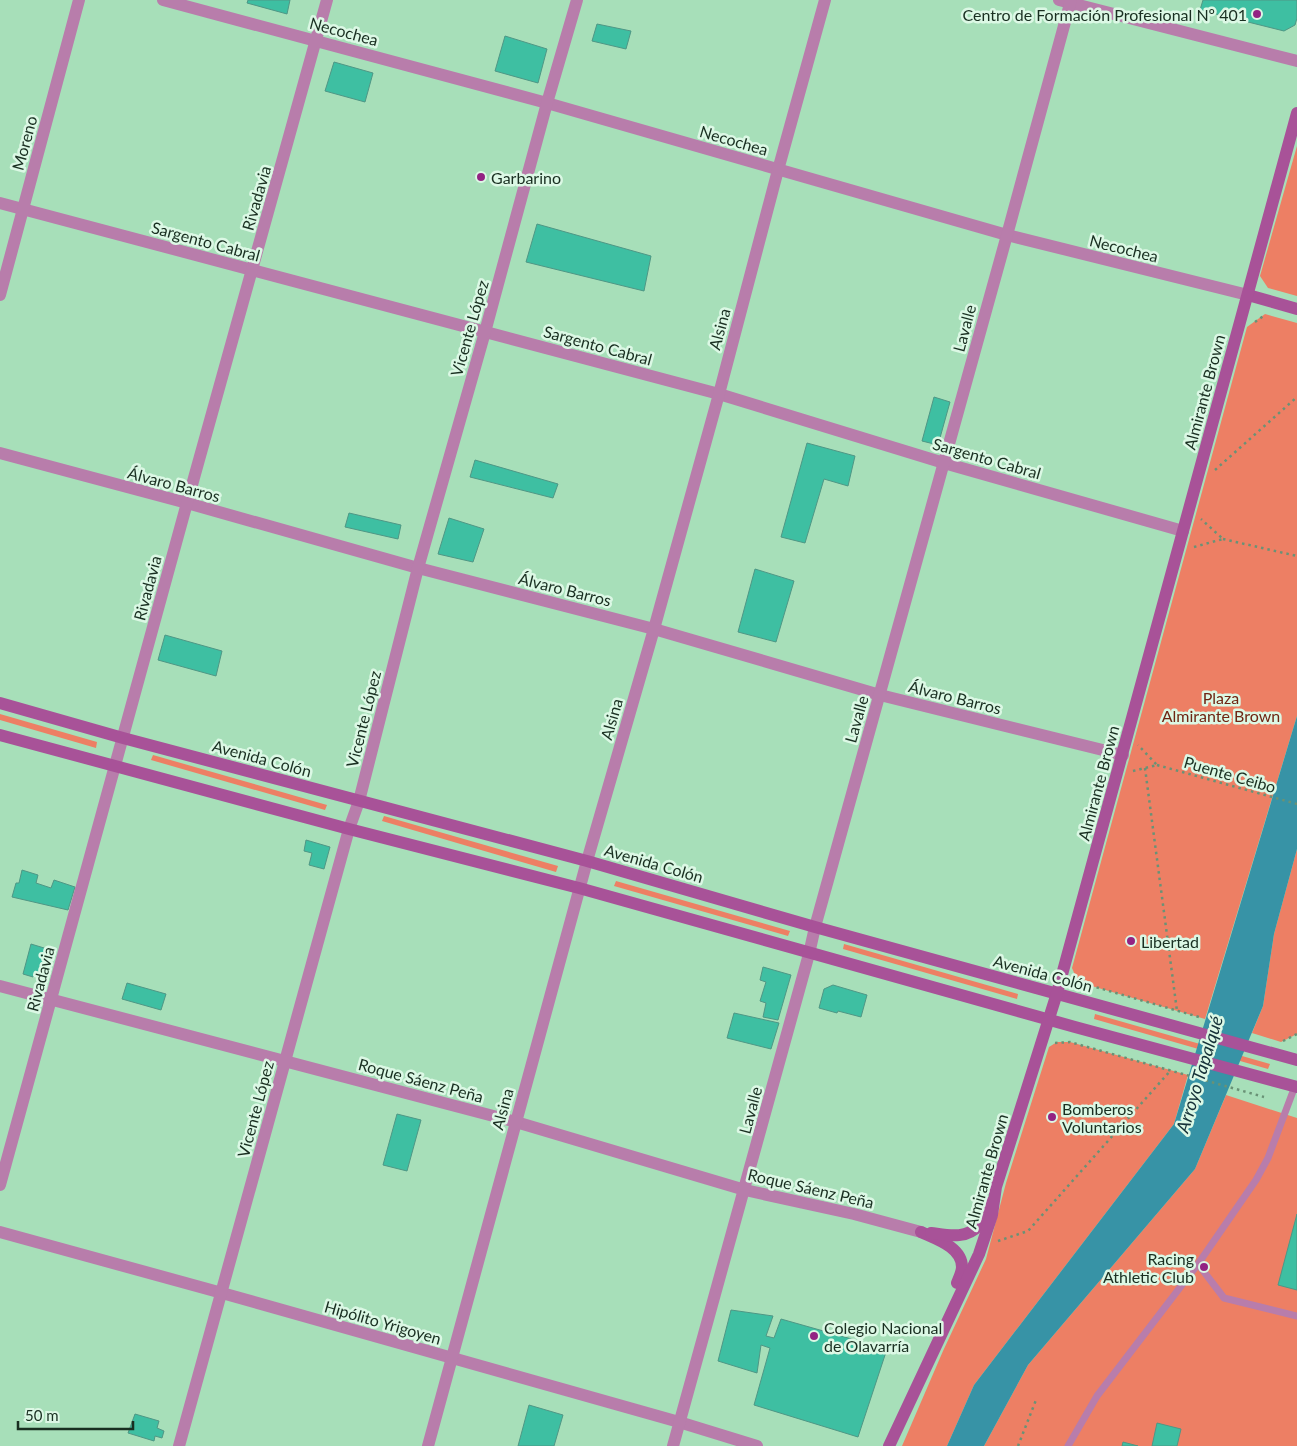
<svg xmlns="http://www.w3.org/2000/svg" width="1297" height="1446" font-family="Lato,sans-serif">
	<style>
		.green { fill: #ed7f64 }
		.water { fill: #3793a6 }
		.building { fill: #3ebfa2; stroke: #4f9785 }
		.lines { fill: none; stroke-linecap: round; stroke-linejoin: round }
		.path { stroke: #699276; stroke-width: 2.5; stroke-dasharray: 2.5 4; stroke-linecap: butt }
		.lane { stroke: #b87dab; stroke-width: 7 }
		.street { stroke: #b87dab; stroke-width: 12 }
		.secondary { stroke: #a85298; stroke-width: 12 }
		.poi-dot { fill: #932383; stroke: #dcf8e5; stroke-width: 2 }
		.labels { text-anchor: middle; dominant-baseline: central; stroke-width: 5; stroke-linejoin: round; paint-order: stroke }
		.poi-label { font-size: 16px; fill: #192f21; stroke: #dcf8e5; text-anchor: start }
		.street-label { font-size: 16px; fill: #192f21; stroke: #dcf8e5 }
		.park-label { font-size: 16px; fill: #6e2513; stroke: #dcf8e5 }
		.water-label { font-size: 18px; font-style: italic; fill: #153138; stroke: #dcf8e5 }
	</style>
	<rect width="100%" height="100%" fill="#a7dfb9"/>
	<g class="green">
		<polygon points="1297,146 1297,296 1268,288 1260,276"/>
		<polygon points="1265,314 1297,323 1297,716 1205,1019 1078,982 1072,968 1247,327"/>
		<polygon points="0,714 97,742 96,748 0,720"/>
		<polygon points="153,755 327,805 325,810 151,760"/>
		<polygon points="384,816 558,866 556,872 382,821"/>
		<polygon points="1297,849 1297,1034 1281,1042 1252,1033 1263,1006 1274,934"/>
		<polygon points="616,881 790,931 788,936 614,886"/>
		<polygon points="844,944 1018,994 1017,999 843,949"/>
		<polygon points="1095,1014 1270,1064 1268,1069 1094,1019"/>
		<polygon points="1057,1042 1070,1042 1188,1075 1174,1124 974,1385 947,1446 902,1446 943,1351 986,1259 1006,1183 1049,1047"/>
		<polygon points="1226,1095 1297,1118 1297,1446 984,1446 1028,1365 1195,1169"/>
	</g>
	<polygon class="water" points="1297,716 1297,849 1274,934 1263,1006 1195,1169 1028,1365 984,1446 947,1446 974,1385 1174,1124"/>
	<g class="building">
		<polygon points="248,0 290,0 287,14 247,3"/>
		<polygon points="1203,0 1297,0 1297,18 1295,25 1284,31 1200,10"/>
		<polygon points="597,24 631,31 626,49 592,41"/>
		<polygon points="505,36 547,49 538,83 495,71"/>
		<polygon points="334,62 373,73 365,102 325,91"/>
		<polygon points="537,224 651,256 644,291 526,262"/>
		<polygon points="934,397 950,402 938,445 922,441"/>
		<polygon points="807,443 855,456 848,486 824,479 805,543 781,537"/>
		<polygon points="475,460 558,484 553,498 470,477"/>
		<polygon points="349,513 401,525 398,539 345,527"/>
		<polygon points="449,518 484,529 473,562 438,554"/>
		<polygon points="755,569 794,581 776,642 738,632"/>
		<polygon points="165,635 222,651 216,676 158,660"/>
		<polygon points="306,840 330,847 324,869 309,865 312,853 304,851"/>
		<polygon points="22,870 38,875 36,883 51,888 54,880 75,887 68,910 12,897 16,883 19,883"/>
		<polygon points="31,944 54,951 47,974 42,972 41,975 34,973 33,977 23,974"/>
		<polygon points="763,967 791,975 778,1020 763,1017 766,1003 760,1001 766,982 760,980"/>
		<polygon points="127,983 166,994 161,1010 122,999"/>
		<polygon points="833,985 867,995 861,1017 838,1011 837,1013 819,1008 824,989"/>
		<polygon points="734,1013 779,1023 771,1049 727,1038"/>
		<polygon points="397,1114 421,1120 407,1171 383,1165"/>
		<polygon points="1297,1214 1297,1290 1278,1285"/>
		<polygon points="731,1310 773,1316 766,1336 774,1338 781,1319 887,1349 858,1437 754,1405 770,1348 761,1345 757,1373 718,1361"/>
		<polygon points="529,1405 563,1415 554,1446 518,1446"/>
		<polygon points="135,1414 159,1421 157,1428 164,1431 162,1438 155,1436 154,1441 128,1433"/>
		<polygon points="1157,1423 1181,1429 1177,1446 1152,1446"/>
		<polygon points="1123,1442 1138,1446 1122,1446"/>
	</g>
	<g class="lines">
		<g class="path">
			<polyline points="1255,322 1265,315"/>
			<polyline points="1215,470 1297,397"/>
			<polyline points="1223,539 1297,556"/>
			<polyline points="1194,547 1223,539 1201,519"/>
			<polyline points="1157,765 1297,804"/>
			<polyline points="1145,768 1177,1011"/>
			<polyline points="1133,771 1157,765 1138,745"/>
			<polyline points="1075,976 1078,982 1199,1017"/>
			<polyline points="1283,1041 1297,1034"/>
			<polyline points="1055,1043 1070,1042 1264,1097"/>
			<polyline points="998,1241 1028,1231 1171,1070"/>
			<polyline points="1018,1446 1036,1400"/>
		</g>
		<g class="lane">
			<polyline points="1198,1264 1224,1298 1297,1316"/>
			<polyline points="1068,1446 1097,1396 1198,1264 1256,1180 1268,1158 1295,1086"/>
		</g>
		<g class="street">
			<polyline points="163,0 547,103 1007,235 1248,295"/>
			<polyline points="1059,0 1297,61"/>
			<polyline points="0,203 719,394 944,463 1183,531"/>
			<polyline points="0,295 79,0"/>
			<polyline points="0,453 187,503 418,568 654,629 880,695 1123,755"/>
			<polyline points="0,986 516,1122 745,1190 854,1214 921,1232"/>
			<polyline points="0,1185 187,503 327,0"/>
			<polyline points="0,1232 222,1293 679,1422 757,1446"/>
			<polyline points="179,1446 349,829 359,801 418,568 485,332 547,103 577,0"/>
			<polyline points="428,1446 587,861 654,629 719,394 778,170 825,0"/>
			<polyline points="673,1446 809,954 815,927 1007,235 1071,0"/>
		</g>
		<g class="secondary">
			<polyline points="1248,295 1297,309"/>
			<polyline points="0,703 123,738 587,861 815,927 1297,1060"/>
			<polyline points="0,735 349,829 579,888 1075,1027 1297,1087"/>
			<path d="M 921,1232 C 936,1239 962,1247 962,1267 C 962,1272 959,1278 957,1283"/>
			<path d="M 931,1233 C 947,1235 966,1240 979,1225 C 983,1219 986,1210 988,1203"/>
			<polyline points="889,1446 979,1254 992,1215 996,1187 1057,993 1297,113"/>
		</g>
	</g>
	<g class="poi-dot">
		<circle cx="1257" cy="14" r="5"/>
		<circle cx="481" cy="177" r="5"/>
		<circle cx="1131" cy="941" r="5"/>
		<circle cx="1052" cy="1117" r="5"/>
		<circle cx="1204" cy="1267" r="5"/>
		<circle cx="814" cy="1336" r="5"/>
	</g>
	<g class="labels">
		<g class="poi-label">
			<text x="1247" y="14" text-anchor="end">Centro de Formación Profesional Nº 401</text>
			<text x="491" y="177">Garbarino</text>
			<text x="1141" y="941">Libertad</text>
			<text x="1062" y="1108">Bomberos<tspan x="1062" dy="18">Voluntarios</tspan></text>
			<text x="1194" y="1258" text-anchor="end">Racing<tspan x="1194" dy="18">Athletic Club</tspan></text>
			<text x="824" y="1327">Colegio Nacional<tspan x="824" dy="18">de Olavarría</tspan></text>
		</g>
		<g class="street-label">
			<text transform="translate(344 31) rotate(15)">Necochea</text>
			<text transform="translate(734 140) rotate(16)">Necochea</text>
			<text transform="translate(24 143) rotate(-75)">Moreno</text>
			<text transform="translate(256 198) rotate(-74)">Rivadavia</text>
			<text transform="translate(206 241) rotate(15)">Sargento Cabral</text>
			<text transform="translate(1124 248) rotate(14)">Necochea</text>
			<text transform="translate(469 328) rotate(-74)">Vicente López</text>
			<text transform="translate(964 328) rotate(-75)">Lavalle</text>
			<text transform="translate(719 329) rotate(-75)">Alsina</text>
			<text transform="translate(598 345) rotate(15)">Sargento Cabral</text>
			<text transform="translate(1204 392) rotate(-75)">Almirante Brown</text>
			<text transform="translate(987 458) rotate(16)">Sargento Cabral</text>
			<text transform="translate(174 484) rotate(15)">Álvaro Barros</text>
			<text transform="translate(147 588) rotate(-75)">Rivadavia</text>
			<text transform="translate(565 589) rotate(14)">Álvaro Barros</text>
			<text transform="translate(955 697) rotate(14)">Álvaro Barros</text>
			<text transform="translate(363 719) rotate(-76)">Vicente López</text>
			<text transform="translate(611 719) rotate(-74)">Alsina</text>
			<text transform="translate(856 719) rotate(-74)">Lavalle</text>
			<text transform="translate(262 758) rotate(15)">Avenida Colón</text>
			<text transform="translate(1230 774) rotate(16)">Puente Ceibo</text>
			<text transform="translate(1098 783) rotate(-75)">Almirante Brown</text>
			<text transform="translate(654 863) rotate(16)">Avenida Colón</text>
			<text transform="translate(1043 973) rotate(15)">Avenida Colón</text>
			<text transform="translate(40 979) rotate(-75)">Rivadavia</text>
			<text transform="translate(421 1080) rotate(15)">Roque Sáenz Peña</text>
			<text transform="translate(255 1109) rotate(-75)">Vicente López</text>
			<text transform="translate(502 1109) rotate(-75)">Alsina</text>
			<text transform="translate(750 1110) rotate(-75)">Lavalle</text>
			<text transform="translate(986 1171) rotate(-74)">Almirante Brown</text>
			<text transform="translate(811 1188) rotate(13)">Roque Sáenz Peña</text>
			<text transform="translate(383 1322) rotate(16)">Hipólito Yrigoyen</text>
		</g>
		<g class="park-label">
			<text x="1221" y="697">Plaza<tspan x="1221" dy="18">Almirante Brown</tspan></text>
		</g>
		<g class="water-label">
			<text transform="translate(1199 1074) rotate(-73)">Arroyo Tapalqué</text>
		</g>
	</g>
	<path d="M18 1421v8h115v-8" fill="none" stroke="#192f21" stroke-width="2.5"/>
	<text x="25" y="1421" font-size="15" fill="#192f21" stroke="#dcf8e5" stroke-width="4" paint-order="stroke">50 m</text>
</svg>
